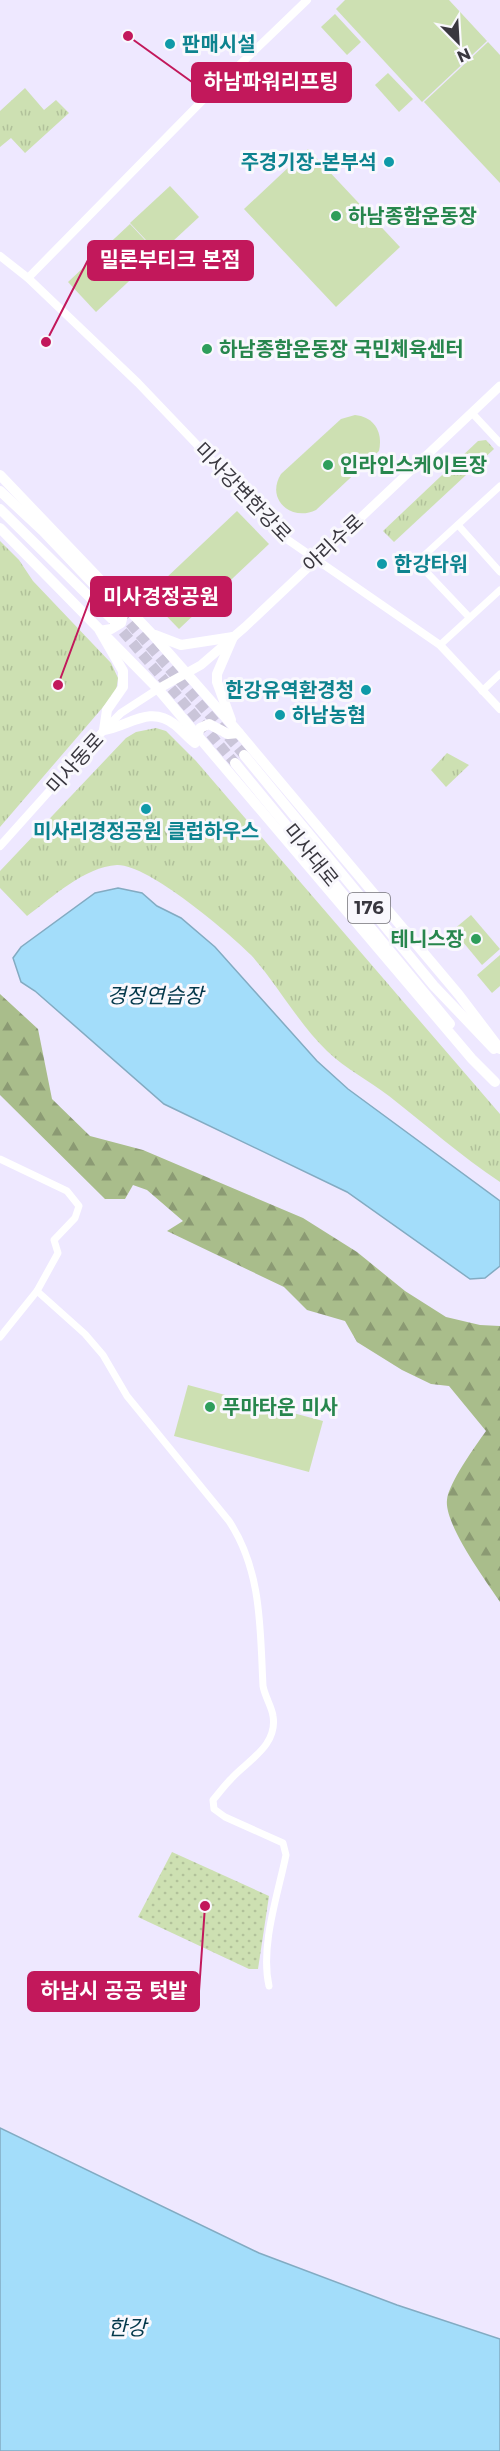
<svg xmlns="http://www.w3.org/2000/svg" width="500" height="2451" font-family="Montserrat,'Noto Sans KR',sans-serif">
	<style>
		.grass { fill: url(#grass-tufts) }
		.forest { fill: url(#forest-firs) }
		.garden { fill: url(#garden-dots) }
		.pitch { fill: #cde0b2 }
		.water { fill: #a3ddfa; stroke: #83abc2; stroke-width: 1.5 }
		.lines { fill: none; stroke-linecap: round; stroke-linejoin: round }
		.primary-tunnel { stroke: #cac5d9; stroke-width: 10; stroke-dasharray: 10 5; stroke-linecap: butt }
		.minor { stroke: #fff; stroke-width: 7 }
		.tertiary { stroke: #fff; stroke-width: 8 }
		.secondary { stroke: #fff; stroke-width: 9 }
		.primary { stroke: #fff; stroke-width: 10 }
		.culture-dot { fill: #0f9aa8; stroke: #f9f8fd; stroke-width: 2 }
		.leisure-dot { fill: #2e9e5b; stroke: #f9f8fd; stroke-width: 2 }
		.labels { text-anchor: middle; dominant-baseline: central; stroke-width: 6; stroke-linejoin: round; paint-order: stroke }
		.shield { fill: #f9f8fd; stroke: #737178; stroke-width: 1.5 }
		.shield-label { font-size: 18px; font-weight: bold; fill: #39373f }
		.culture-label { font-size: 20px; font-weight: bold; fill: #0d838f; stroke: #f9f8fd; text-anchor: start }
		.leisure-label { font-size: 20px; font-weight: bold; fill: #27864d; stroke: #f9f8fd; text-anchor: start }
		.street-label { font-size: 20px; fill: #39373f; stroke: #f9f8fd }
		.water-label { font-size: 21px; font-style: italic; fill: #04384b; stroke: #f9f8fd }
		.leader { fill: none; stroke: #c2185b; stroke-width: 2 }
		.callout-dot { fill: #c2185b; stroke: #f9f8fd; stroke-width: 2 }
		.callout { fill: #c2185b; stroke: #c2185b; stroke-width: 2 }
		.callout-label { font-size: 21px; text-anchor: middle; font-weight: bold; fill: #fff }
	</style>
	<defs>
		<pattern id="grass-tufts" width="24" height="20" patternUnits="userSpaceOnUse" patternTransform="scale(1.5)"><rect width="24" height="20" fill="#cde0b2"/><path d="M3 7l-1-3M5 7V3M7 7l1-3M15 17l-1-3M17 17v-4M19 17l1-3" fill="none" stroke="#b1c19a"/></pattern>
		<pattern id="forest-firs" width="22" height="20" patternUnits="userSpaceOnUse" patternTransform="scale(1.5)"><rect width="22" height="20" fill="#a9bd8b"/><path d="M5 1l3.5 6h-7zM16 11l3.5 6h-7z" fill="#8b9a73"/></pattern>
		<pattern id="garden-dots" width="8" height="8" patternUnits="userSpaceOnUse" patternTransform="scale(1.5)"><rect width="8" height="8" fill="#cde0b2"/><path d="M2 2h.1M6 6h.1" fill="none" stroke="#b1c19a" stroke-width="1.8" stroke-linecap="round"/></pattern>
	</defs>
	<rect width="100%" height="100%" fill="#eee8ff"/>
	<g class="grass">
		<polygon points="25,88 44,110 56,100 69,113 25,153 11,138 0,147 0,111"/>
		<polygon points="486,440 494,449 394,542 383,531 478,441"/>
		<polygon points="0,541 19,560 33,581 111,663 118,678 116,692 0,827"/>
		<path d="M 156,728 L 166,731 L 196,761 L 500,1114 L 500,1182 C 461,1156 426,1125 389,1096 C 368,1080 346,1069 327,1051 C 298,1023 278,985 251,955 C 228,932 148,864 117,865 C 84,867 53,897 27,916 L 0,888 L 0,871 L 126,738 L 136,732 Z"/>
		<polygon points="447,753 469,765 446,787 431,770"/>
	</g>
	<path class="forest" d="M 0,994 L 38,1029 L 52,1099 L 90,1136 L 143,1150 L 303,1218 L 357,1252 L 405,1291 L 446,1317 L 480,1325 L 500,1326 L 500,1602 C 486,1581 444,1524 447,1500 C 448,1484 476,1445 486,1431 L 449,1386 L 431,1384 L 402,1370 L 357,1342 L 345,1321 L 307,1310 L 284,1287 L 167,1231 L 183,1221 L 147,1190 L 133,1185 L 125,1199 L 105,1199 L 0,1095 Z"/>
	<polygon class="garden" points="172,1852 269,1896 258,1969 249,1969 138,1917"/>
	<g class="pitch">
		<polygon points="345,0 449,0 487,41 422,102 336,9"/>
		<polygon points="335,14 361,42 347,55 321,27"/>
		<polygon points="488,42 500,55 500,183 424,102"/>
		<polygon points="388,73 413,99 399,112 375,85"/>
		<polygon points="308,149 400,247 336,307 244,209"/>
		<polygon points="170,186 199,217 159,254 130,223"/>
		<polygon points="130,224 158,254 96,312 68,282"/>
		<path d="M 355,415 C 375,417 383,433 379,451 L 316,510 C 292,522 265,500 281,474 L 341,419 Z"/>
		<polygon points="237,511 269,544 179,629 147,596"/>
		<polygon points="471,915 500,949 482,965 453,930"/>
		<polygon points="500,955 500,986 492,993 477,975"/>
		<polygon points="188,1385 323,1421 309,1472 174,1436"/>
	</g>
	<g class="water">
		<polygon points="118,888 142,893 157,906 181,918 215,947 317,1061 348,1089 500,1201 500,1266 485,1278 470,1279 347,1192 164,1104 35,991 21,982 13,958 21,947 95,893"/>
		<polygon points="0,2128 259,2253 397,2305 500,2339 500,2451 0,2451"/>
	</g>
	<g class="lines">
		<g class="primary-tunnel">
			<polyline points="120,612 244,755"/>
			<polyline points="113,620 235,763"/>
		</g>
		<g class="minor">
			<polyline points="472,413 500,443"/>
			<polyline points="458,525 500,572"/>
			<polyline points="469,617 417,562 500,486"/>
			<polyline points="440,645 500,590"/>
			<polyline points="482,691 500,674"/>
			<polyline points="0,1159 67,1191 79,1206 75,1218 54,1240 58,1253 37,1291 0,1337"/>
			<path d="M 37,1291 L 85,1334 L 103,1355 L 127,1396 L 229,1521 C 262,1571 260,1628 263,1686 C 265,1697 272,1707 273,1716 C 278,1746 247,1761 231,1779 C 224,1786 219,1793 213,1800 L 214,1809 L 225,1817 L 283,1843 L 286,1855 C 278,1894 260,1946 269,1986"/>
		</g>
		<g class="tertiary">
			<polyline points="0,256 28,278 138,383 288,540 440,645 500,709"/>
			<polyline points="28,278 203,100 307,0"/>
			<polyline points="0,846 104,730 121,713 158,689"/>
		</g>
		<polyline class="secondary" points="158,689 201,665 245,627 500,386"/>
		<g class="primary">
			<polyline points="0,475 152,634 233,726 459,995 500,1049"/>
			<polyline points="0,491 43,531 120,612"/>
			<polyline points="0,509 113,620"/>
			<polyline points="0,528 158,689 472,1059 495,1082"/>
			<path d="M 125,606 L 121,623 L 111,629 L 100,631 L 123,671 L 123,687 L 107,710 L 104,730 C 129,726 150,705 174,724 C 182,730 187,737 195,743"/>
			<polyline points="155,635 181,645 233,637"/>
			<polyline points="231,720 217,682 217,674 233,637"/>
			<polyline points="197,737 200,728 209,724 228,734 239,733"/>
			<polyline points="244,755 434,986 494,1049"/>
			<polyline points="235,763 450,1024"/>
		</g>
	</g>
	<g class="culture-dot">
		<circle cx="170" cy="44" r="6"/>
		<circle cx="389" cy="162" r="6"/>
		<circle cx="382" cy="564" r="6"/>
		<circle cx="366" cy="690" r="6"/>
		<circle cx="280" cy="715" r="6"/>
		<circle cx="146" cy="809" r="6"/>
	</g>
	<g class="leisure-dot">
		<circle cx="336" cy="216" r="6"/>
		<circle cx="207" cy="349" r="6"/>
		<circle cx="328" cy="465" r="6"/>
		<circle cx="476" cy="939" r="6"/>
		<circle cx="210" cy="1407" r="6"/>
	</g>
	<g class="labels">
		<rect class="shield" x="348" y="893" width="42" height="30" rx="4.5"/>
		<g class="shield-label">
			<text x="369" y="908">176</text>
		</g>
		<g class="culture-label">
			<text x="182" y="44">판매시설</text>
			<text x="377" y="162" text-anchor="end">주경기장-본부석</text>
			<text x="394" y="564">한강타워</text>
			<text x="354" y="690" text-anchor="end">한강유역환경청</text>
			<text x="292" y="715">하남농협</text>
			<text x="146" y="831" text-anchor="middle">미사리경정공원 클럽하우스</text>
		</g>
		<g class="leisure-label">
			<text x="348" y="216">하남종합운동장</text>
			<text x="219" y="349">하남종합운동장 국민체육센터</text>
			<text x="340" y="465">인라인스케이트장</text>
			<text x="464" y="939" text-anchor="end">테니스장</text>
			<text x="222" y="1407">푸마타운 미사</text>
		</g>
		<g class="street-label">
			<text transform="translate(243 492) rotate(46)">미사강변한강로</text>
			<text transform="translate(333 543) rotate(-43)">아리수로</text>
			<text transform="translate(75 763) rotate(-48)">미사동로</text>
			<text transform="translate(311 855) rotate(51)">미사대로</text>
		</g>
		<g class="water-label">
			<text x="155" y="995">경정연습장</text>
			<text x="127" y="2327">한강</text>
		</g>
	</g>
	<path class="leader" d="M128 36L192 82M46 342L88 260M58 685L91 596M205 1906L199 1991"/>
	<g class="callout-dot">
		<circle cx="128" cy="36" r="6"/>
		<circle cx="46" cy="342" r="6"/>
		<circle cx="58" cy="685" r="6"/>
		<circle cx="205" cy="1906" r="6"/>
	</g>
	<g class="callout">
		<rect x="192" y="63" width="159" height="39" rx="6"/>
		<rect x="88" y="241" width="165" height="39" rx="6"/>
		<rect x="91" y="577" width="140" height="39" rx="6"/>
		<rect x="28" y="1972" width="171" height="39" rx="6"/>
	</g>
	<g class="callout-label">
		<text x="271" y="89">하남파워리프팅</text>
		<text x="170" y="267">밀론부티크 본점</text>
		<text x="161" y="604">미사경정공원</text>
		<text x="114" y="1998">하남시 공공 텃밭</text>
	</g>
	<g transform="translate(458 42) rotate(156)" stroke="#f9f8fd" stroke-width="4.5" paint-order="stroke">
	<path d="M0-4.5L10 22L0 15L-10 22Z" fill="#39373f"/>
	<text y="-9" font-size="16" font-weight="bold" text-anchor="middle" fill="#39373f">N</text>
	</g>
</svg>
